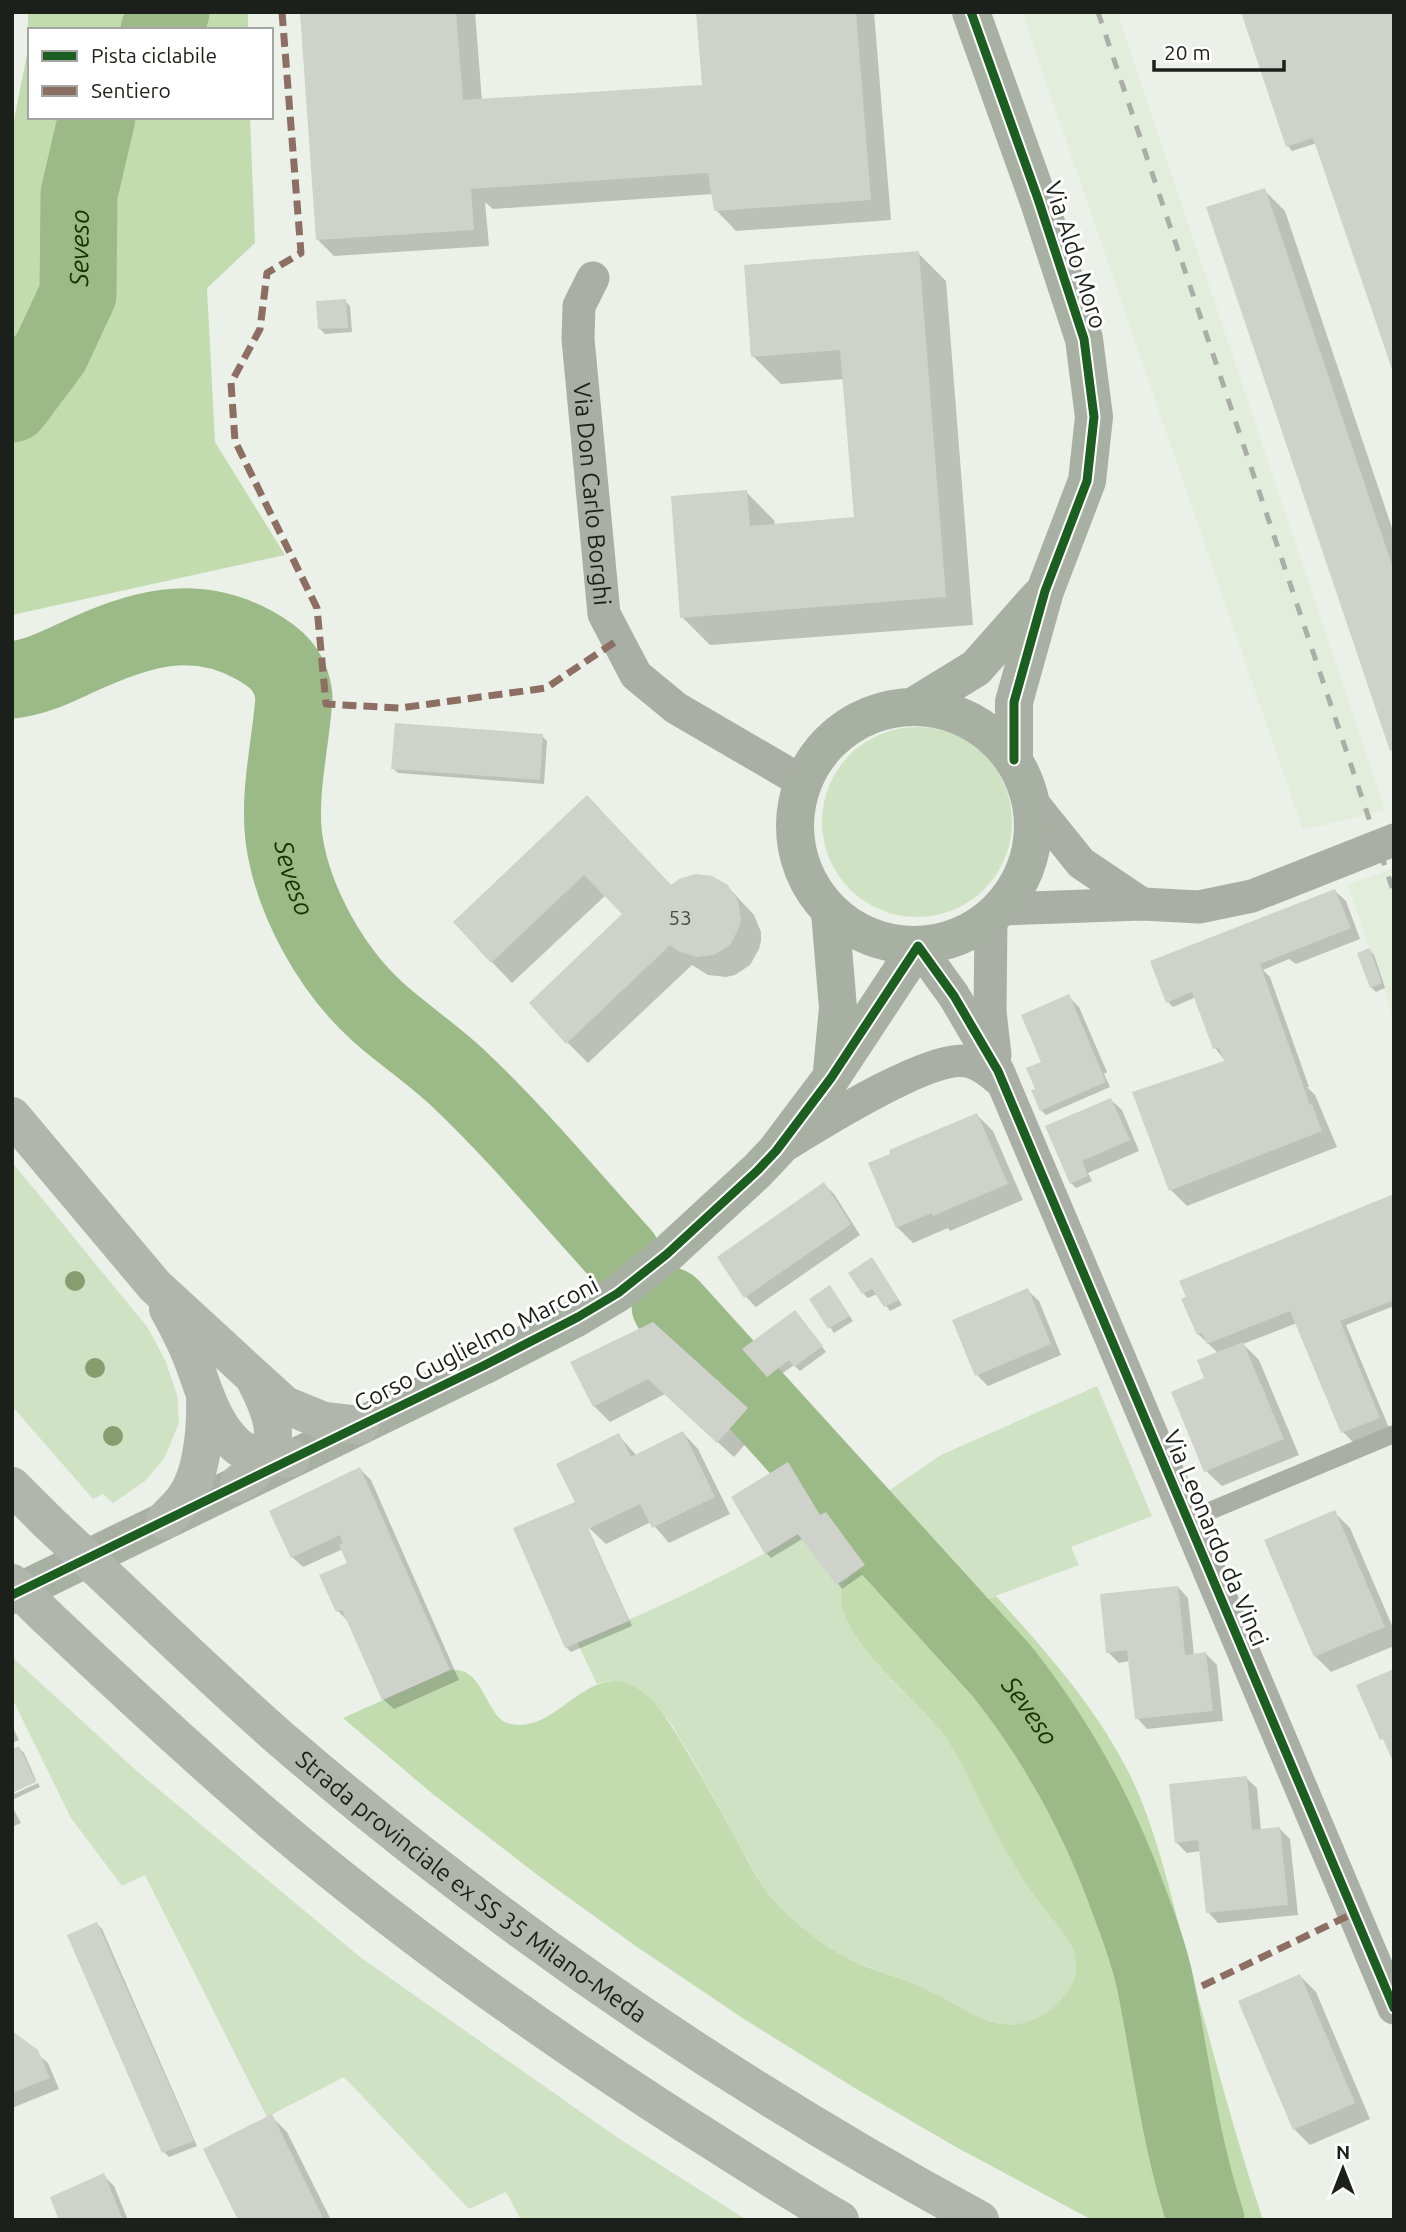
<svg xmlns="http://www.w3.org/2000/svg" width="1406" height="2232" font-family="Ubuntu,sans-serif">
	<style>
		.built { fill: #e3eddc }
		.green { fill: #cfe2c3 }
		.forest { fill: #c2dcb0 }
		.shadow { fill: #0003 }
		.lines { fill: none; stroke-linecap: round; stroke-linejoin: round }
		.river { stroke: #9cba87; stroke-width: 77 }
		.building { fill: #ced2cb }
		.lane { stroke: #aaafa6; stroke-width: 18 }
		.street { stroke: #aaafa6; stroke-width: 33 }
		.secondary { stroke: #a8afa3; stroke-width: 38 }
		.highway { stroke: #b0b6ac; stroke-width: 38 }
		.rail { stroke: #aaaea7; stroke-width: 5; stroke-dasharray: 12 12; stroke-linecap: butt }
		.highway-bridge { stroke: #b0b6ac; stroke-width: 38 }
		.quiet { stroke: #8d6e63; stroke-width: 7; stroke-dasharray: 14 7; stroke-linecap: butt }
		.cycleway-casing { stroke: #fff; stroke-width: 13 }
		.cycleway { stroke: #1b5e20; stroke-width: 9 }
		.tree { fill: #869d70 }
		.labels { text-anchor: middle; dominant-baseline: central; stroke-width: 6; stroke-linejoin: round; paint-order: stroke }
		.number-label { font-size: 21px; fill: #484c46 }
		.street-label { font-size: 24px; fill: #1c201a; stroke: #fff }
		.water-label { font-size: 26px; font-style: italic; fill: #183200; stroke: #fff }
	</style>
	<rect width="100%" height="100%" fill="#ebf0e8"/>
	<g class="built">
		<polygon points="1022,12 1117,12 1385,810 1303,830"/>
		<polygon points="1394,868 1394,1020 1348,885"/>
	</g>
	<g class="green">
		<circle cx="917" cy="822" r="95"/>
		<polygon points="12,1162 148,1328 165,1360 177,1395 179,1423 164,1459 145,1481 113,1503 103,1494 93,1499 12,1406"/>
		<polygon points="1097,1386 1152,1516 1071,1547 1079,1565 971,1605 878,1498 941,1455"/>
		<path d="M 798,1534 L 836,1585 L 846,1578 C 824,1631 916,1698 945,1736 C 970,1770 985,1812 1005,1849 C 1014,1865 1024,1881 1035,1896 C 1047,1914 1066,1930 1073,1951 C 1084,1979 1062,2006 1038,2018 C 998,2038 965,2008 930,1991 C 910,1981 888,1975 868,1967 C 832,1952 798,1930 773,1900 C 760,1884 751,1865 741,1848 C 723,1815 706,1782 687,1750 C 680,1740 674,1726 666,1717 C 655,1707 623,1690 609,1681 L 597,1684 L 577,1642 C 652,1611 728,1576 798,1534 Z"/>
		<polygon points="12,1657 139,1773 360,1957 618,2138 747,2220 521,2220 506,2192 469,2209 344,2077 267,2117 145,1875 122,1886 71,1818 12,1698"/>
	</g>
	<g class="forest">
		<polygon points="28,12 248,12 248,30 30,30 30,117 250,117 255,243 207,288 215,442 285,555 12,615 12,130 28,49"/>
		<path d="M 865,1565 C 908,1577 929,1625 956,1658 C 983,1692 1016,1724 1041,1760 C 1059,1786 1071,1816 1084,1845 C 1110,1906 1133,1966 1146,2031 C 1158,2094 1162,2158 1179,2220 L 1092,2220 L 956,2147 L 858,2090 L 744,2019 L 637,1947 L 540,1877 L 434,1795 L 343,1718 L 450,1670 C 486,1666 484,1719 511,1724 C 558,1734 589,1657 638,1689 C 655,1699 666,1718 677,1735 C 698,1769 717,1804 736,1839 C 748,1861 759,1884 775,1902 C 802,1931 831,1952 867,1967 C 888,1975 910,1981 930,1991 C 964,2007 995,2037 1035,2019 C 1058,2009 1081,1984 1075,1957 C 1071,1938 1054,1921 1042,1906 C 1022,1880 1005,1851 990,1821 C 975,1793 964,1764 946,1738 C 920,1700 832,1637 842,1588 C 844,1577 857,1571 865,1565 Z"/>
		<path d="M 996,1596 C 1045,1650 1096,1707 1129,1773 C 1154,1823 1170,1890 1184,1945 C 1209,2037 1233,2130 1263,2220 L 1233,2220 L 1213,2157 L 1171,1994 L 1142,1891 L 1125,1840 L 1106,1790 L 1079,1739 L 1061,1714 L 1044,1690 L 971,1605 Z"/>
	</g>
	<g class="shadow">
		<polygon points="301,12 475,12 482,101 704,86 698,12 874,12 891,220 736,231 716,210 713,194 493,209 485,202 489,246 334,256 318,240"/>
		<polygon points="1242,12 1317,143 1292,151 1288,146"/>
		<polygon points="1264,190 1285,211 1394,534 1394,752 1391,750"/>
		<polygon points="918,253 946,281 973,625 710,645 682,617 746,492 774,520 775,526 856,519 845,379 781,384 753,356"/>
		<polygon points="345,301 350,306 352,332 325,334 320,329"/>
		<polygon points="542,736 547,741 544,784 398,773 393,768"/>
		<polygon points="587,798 672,887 727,886 754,915 761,932 761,941 759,949 750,965 735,975 726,977 708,975 692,965 588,1063 567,1042 624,914 606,895 512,983 492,962"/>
		<polygon points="1335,891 1346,901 1360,939 1296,964 1289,959 1263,970 1270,977 1309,1087 1307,1087 1315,1095 1337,1147 1187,1206 1171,1190 1226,1062 1215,1048 1196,997 1173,1007 1168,1002"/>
		<polygon points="1369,950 1374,955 1385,988 1376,992 1371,987"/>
		<polygon points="1068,996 1079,1007 1107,1072 1104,1074 1110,1087 1046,1115 1041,1110 1037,1089 1044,1063"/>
		<polygon points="1111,1100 1122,1110 1139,1151 1088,1173 1092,1181 1076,1188 1071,1183"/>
		<polygon points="977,1115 993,1131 1023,1200 950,1231 948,1228 913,1243 897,1227"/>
		<polygon points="824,1184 834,1194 860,1235 756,1307 746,1297"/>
		<polygon points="1394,1196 1394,1306 1346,1325 1389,1428 1354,1443 1343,1432 1297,1323 1243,1344 1259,1360 1299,1455 1222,1486 1206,1471 1207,1379 1218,1353 1198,1334"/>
		<polygon points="876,1264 902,1305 890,1311 877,1294 868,1298 863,1293"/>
		<polygon points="830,1287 853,1321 834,1333 811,1299"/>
		<polygon points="1028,1291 1039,1301 1061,1355 988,1386 977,1375"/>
		<polygon points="800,1317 826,1352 800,1371 794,1365 773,1380 745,1350"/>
		<polygon points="652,1324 762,1425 734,1457 665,1394 610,1422 594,1406"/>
		<polygon points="683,1433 698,1449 730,1514 669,1543 651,1522 606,1544 587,1526 632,1626 571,1652 566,1647 574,1504 619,1436 637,1456"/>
		<polygon points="788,1464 821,1516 831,1519 869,1570 842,1589 804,1538 771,1558 766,1553"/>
		<polygon points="360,1469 371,1480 459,1680 394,1709 383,1699 348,1621 338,1611 349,1564 343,1549 303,1567 292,1557"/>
		<polygon points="1334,1512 1350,1528 1394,1630 1394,1646 1331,1672 1315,1656"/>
		<polygon points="1178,1587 1188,1598 1194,1655 1206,1654 1217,1665 1223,1721 1147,1729 1137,1718 1130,1661 1119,1663 1108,1652"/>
		<polygon points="12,1726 19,1740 12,1743"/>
		<polygon points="19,1748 24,1753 36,1780 12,1791"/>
		<polygon points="1246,1778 1257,1788 1261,1831 1280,1829 1290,1839 1298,1915 1218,1923 1208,1912 1201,1851 1187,1853 1176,1842"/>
		<polygon points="38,1783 40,1787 12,1800 12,1795"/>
		<polygon points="12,1806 21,1823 12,1827"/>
		<polygon points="97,1924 102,1929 197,2146 169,2157 164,2152 70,1935"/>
		<polygon points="1300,1976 1316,1992 1370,2119 1310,2145 1294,2129"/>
		<polygon points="12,2033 48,2063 59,2089 12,2108"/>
		<polygon points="271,2116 287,2132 331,2220 240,2220"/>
		<polygon points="103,2175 114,2186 128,2220 61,2220"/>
	</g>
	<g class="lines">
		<g class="river">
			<polyline points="159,30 171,12"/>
			<path id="s1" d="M 12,404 L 51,352 L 78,294 L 79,194 L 97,117"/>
			<path id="s2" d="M 12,680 C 37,677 56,667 78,657 C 137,630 192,611 254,645 C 276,657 291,670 294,697 C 291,744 278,792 284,839 C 293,902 332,971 379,1013 C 405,1036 435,1056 460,1080 C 518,1135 569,1197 622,1255"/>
			<path id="s3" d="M 670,1306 L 1001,1670 C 1057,1740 1099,1817 1129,1901 C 1139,1927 1149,1954 1155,1982 C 1171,2061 1180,2142 1206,2220"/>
		</g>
	</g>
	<g class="building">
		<polygon points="300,12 456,12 463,100 702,85 696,12 856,12 871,200 714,211 708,173 471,189 474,230 316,240"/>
		<polygon points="1241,12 1394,12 1394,375 1313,138 1286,147"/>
		<polygon points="1265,188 1394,571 1394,749 1390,751 1206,207"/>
		<polygon points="919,251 946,597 680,618 671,496 747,490 750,526 854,517 840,350 751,357 744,265"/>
		<polygon points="346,299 348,328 318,329 316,301"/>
		<polygon points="395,723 543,734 540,780 391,769"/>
		<polygon points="587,795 671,885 679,879 695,874 712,876 728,885 738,901 741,919 739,928 730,945 714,955 696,957 678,951 670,945 566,1044 529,1003 622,914 584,875 491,963 453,922"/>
		<polygon points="1335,889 1351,928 1260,964 1310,1105 1312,1104 1322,1131 1169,1191 1132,1092 1224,1061 1219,1048 1213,1049 1192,992 1166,1003 1150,961"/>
		<polygon points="1370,948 1382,983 1370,988 1357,953"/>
		<polygon points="1069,994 1106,1082 1040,1111 1031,1090 1035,1089 1026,1068 1041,1062 1021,1015"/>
		<polygon points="1111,1098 1130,1140 1082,1161 1088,1176 1070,1184 1045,1126"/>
		<polygon points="977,1113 1008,1184 933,1216 932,1213 896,1228 868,1163 890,1154 889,1150"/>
		<polygon points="824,1182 851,1224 744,1298 717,1257"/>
		<polygon points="1394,1194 1394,1300 1340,1321 1380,1418 1341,1433 1290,1311 1207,1344 1202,1333 1197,1335 1181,1299 1186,1297 1179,1281"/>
		<polygon points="872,1257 899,1300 884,1307 872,1289 862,1294 848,1273"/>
		<polygon points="830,1285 850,1316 828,1329 809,1299"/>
		<polygon points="1028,1288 1051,1344 975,1376 952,1320"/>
		<polygon points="795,1310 823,1346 794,1367 789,1360 767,1377 742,1349"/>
		<polygon points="653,1322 748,1408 717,1443 648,1379 593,1407 570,1362"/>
		<polygon points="1243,1342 1284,1439 1204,1472 1171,1392 1204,1378 1197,1360"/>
		<polygon points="683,1431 715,1497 652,1528 640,1504 588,1529 629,1621 565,1648 513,1528 575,1502 556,1464 619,1433 631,1457"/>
		<polygon points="788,1462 820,1515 826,1512 865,1565 836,1585 798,1534 765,1554 731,1497"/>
		<polygon points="360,1467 450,1670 382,1700 342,1610 336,1612 319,1575 347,1563 339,1545 343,1543 340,1535 291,1558 269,1511"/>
		<polygon points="1335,1510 1385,1627 1314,1657 1264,1540"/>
		<polygon points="1178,1586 1185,1655 1206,1652 1213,1711 1135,1719 1127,1650 1106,1653 1100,1594"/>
		<polygon points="1394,1669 1394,1764 1383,1739 1380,1740 1356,1685"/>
		<polygon points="19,1746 36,1782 12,1793 12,1749"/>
		<polygon points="1247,1776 1252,1830 1280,1827 1288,1905 1206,1913 1198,1840 1175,1843 1169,1784"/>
		<polygon points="97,1922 194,2141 162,2153 67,1935"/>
		<polygon points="1300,1974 1355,2103 1293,2130 1238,2001"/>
		<polygon points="12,2031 38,2050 50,2078 12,2093"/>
		<polygon points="272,2114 324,2220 238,2220 203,2149"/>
		<polygon points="104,2173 123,2220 59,2220 50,2197"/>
	</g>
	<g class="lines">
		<polyline class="lane" points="1188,1520 1394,1434"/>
		<g class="street">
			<path id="s4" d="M 593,278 L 579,306 L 578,339 L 604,614 L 636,675 L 676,708 L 803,782"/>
			<polyline points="1032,802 1081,863 1142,904"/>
			<polyline points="1001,909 1142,904 1199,907 1252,896 1394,840"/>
			<polyline points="991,919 990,1012 995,1055"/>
			<polyline points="918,946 954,996 998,1071 1394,2008"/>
			<path d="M 784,1146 C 818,1125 935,1051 971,1062 C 983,1065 993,1075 1003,1083"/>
		</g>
		<g class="secondary">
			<polyline points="971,12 1038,199 1084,339 1094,417 1087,481 1045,591 1014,702 1014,760"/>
			<polyline points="914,706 976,668 1039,597"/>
			<circle cx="914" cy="826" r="119"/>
			<polyline points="830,912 838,1008 832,1071"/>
			<polyline points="12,1595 483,1366 578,1317 618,1293 667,1254 757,1171 776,1151 831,1078 918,946"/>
		</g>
		<g class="highway">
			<polyline points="12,1116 155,1286 255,1378 285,1405 324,1421 360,1425"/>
			<path d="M 168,1309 C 177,1325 185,1341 192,1358 C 203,1387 211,1421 235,1444 C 249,1458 273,1457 291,1458"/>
			<path d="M 239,1483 C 285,1452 278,1424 255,1380"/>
			<polyline points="12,1486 48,1522"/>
			<path d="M 165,1520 C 171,1513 179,1506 184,1499 C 203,1474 206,1426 205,1395"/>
			<path id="s5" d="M 114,1584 C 169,1636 224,1689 281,1739 C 496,1924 731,2085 980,2220"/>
			<path d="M 47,1617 C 120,1686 193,1754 270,1820 C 401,1932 542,2032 687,2125 C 738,2157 788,2190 840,2220"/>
		</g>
		<polyline class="rail" points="1098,12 1394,893"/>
		<g class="highway-bridge">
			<polyline points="48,1522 114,1584"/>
			<polyline points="12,1583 47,1617"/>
		</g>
		<g class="quiet">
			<polyline points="282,12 301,253 267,273 260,329 231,383 235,441 317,608 326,704 400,708 546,688 618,640"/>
			<polyline points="1202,1986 1354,1913"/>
		</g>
		<defs>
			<g id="cycleway">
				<polyline points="971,12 1038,199 1084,339 1094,417 1087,481 1045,591 1014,702 1014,760"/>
				<polyline points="12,1595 483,1366 578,1317 618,1293 667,1254 757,1171 776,1151 831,1078 918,946 954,996 998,1071 1394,2008"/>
			</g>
		</defs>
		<use href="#cycleway" class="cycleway-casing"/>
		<use href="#cycleway" class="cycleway"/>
	</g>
	<g class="tree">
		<circle cx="75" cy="1281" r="10"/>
		<circle cx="95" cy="1368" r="10"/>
		<circle cx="113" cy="1436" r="10"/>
	</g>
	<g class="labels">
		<g class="number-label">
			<text x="680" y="917">53</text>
		</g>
		<g class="street-label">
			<text transform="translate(1076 255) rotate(72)">Via Aldo Moro</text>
			<text stroke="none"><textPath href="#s4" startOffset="220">Via Don Carlo Borghi</textPath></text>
			<text transform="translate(476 1344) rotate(-27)">Corso Guglielmo Marconi</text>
			<text transform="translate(1216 1538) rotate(67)">Via Leonardo da Vinci</text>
			<text stroke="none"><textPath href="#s5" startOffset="469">Strada provinciale ex SS 35 Milano-Meda</textPath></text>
		</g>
		<g class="water-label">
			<text stroke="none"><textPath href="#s1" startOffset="175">Seveso</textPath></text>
			<text stroke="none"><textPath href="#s2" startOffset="506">Seveso</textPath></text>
			<text stroke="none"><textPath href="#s3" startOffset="542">Seveso</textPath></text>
		</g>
	</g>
	<rect width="1406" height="2232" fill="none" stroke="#1c201a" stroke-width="28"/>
	<rect x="28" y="28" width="245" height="91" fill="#ffffff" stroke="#a4a6a3" stroke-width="2"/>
	<rect x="42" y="51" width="35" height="10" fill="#1b5e20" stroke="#a4a6a3" stroke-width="2"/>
	<text x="91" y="63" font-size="21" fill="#1c201a">Pista ciclabile</text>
	<rect x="42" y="86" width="35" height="10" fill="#8d6e63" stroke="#a4a6a3" stroke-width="2"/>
	<text x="91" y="98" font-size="21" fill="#1c201a">Sentiero</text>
	<g transform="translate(1343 2169)" stroke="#ffffff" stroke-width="5" paint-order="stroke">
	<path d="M0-5L12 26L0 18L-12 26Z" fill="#1c201a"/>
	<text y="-10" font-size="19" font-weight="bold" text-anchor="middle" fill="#1c201a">N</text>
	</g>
	<path d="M1154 60v10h130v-10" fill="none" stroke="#1c201a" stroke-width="3.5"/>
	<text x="1164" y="60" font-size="21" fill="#1c201a" stroke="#ffffff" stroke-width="5" paint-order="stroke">20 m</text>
</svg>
